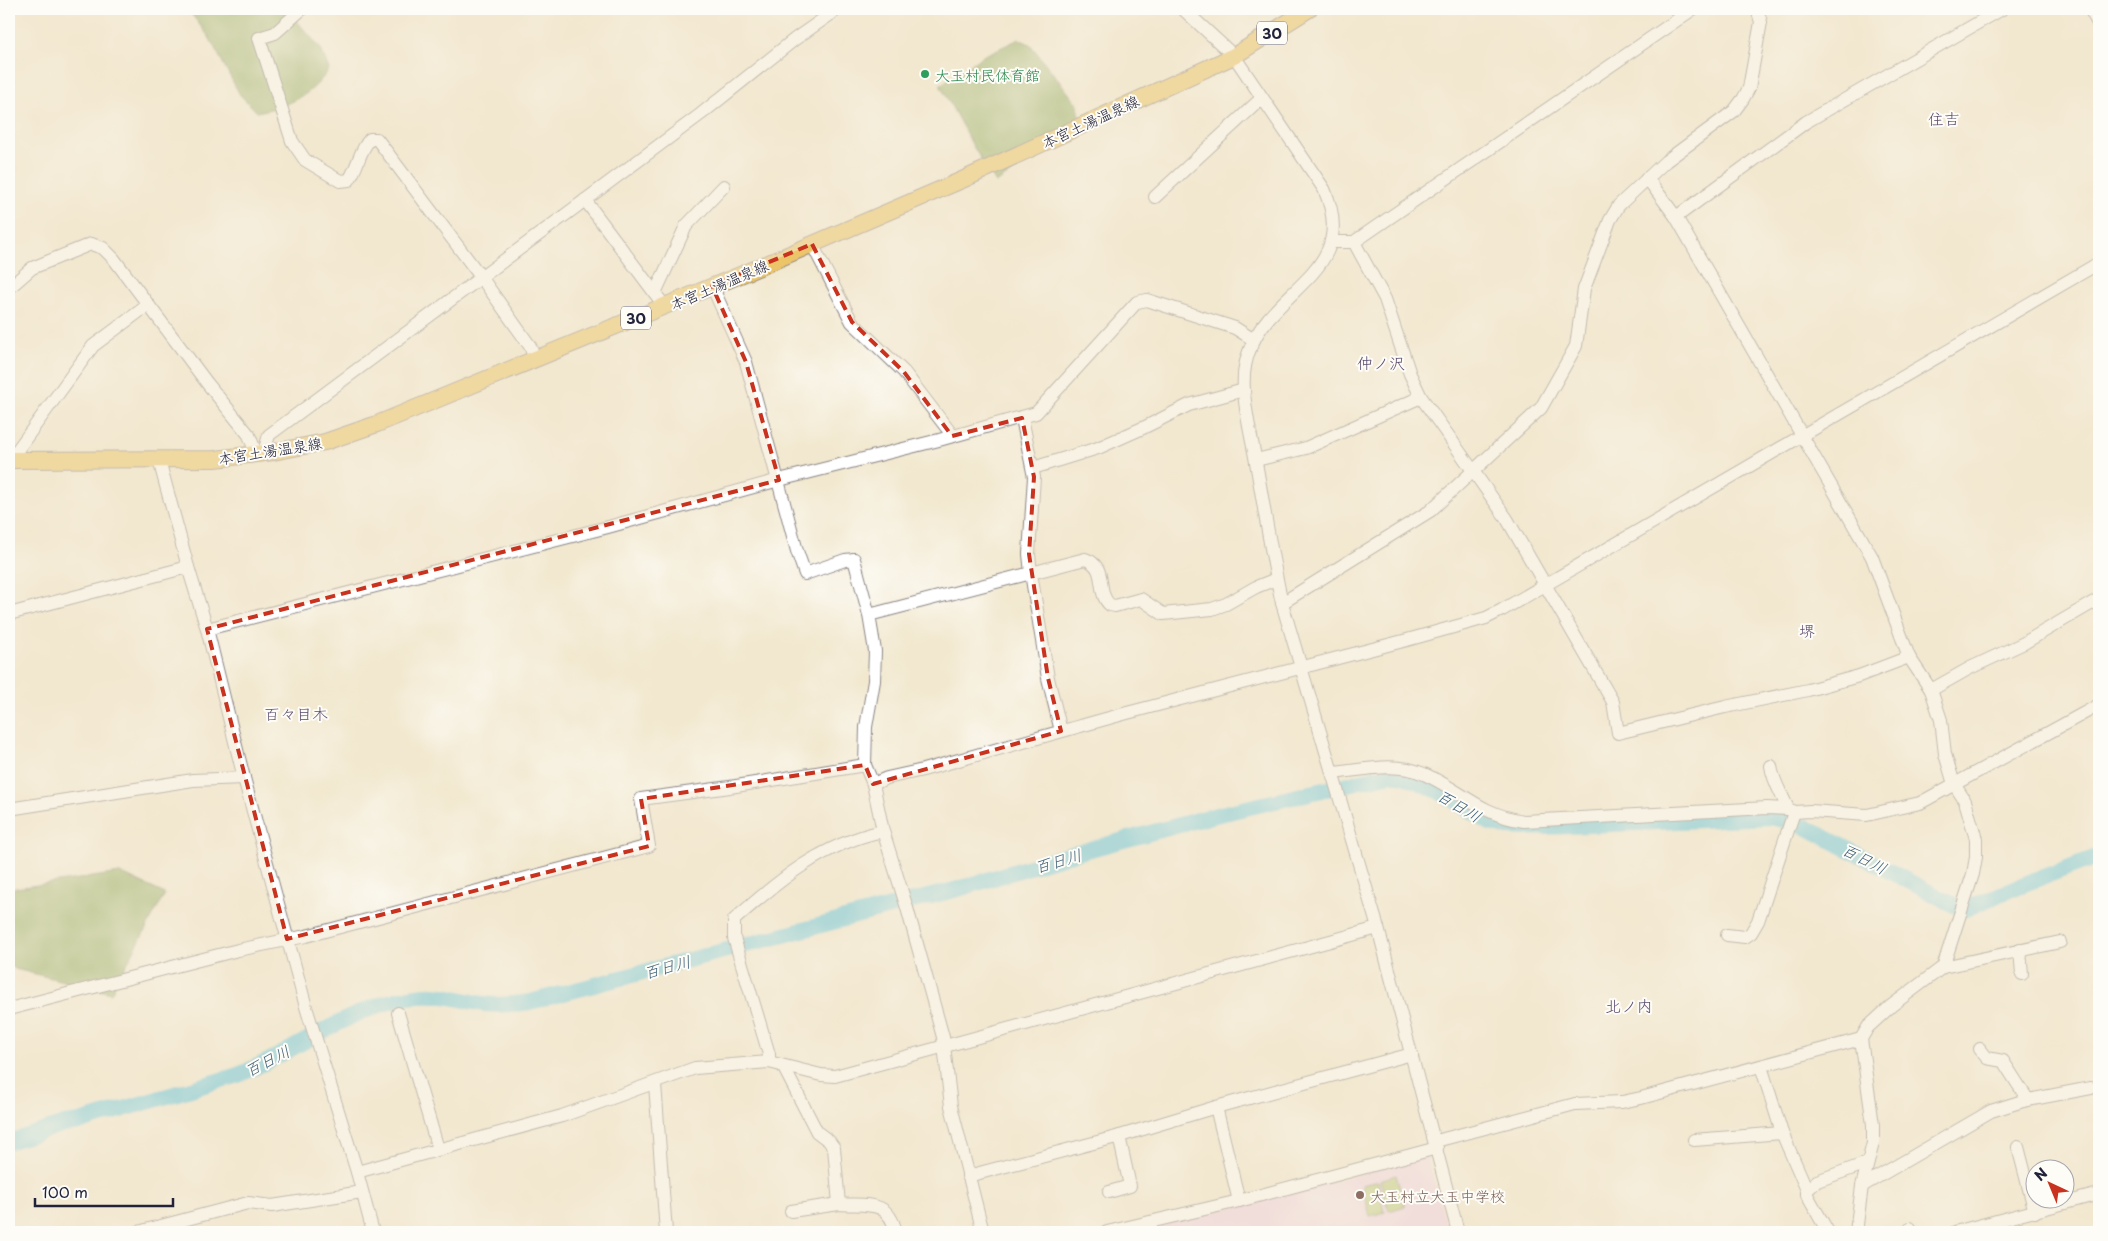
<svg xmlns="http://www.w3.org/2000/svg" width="2108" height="1241" font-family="'Playpen Sans','Klee One',sans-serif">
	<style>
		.built { fill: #efd0e6 }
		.green { fill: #afc265; stroke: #687250 }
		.forest { fill: #8ba85a; stroke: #56654a }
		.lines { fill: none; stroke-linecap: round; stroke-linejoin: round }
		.river { stroke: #62c6e0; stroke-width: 16 }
		.minor-casing { stroke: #8a8585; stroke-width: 14 }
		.major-casing { stroke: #8a8585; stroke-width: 18 }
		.minor { stroke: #fff; stroke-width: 12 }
		.major { stroke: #edc569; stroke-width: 16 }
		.marked { fill: none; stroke: #c8321e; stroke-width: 4; stroke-dasharray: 10 6; stroke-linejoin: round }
		.leisure-dot { fill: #2e9e5b; stroke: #fdfcf7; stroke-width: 2 }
		.education-dot { fill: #8d6e63; stroke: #fdfcf7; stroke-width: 2 }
		.labels { text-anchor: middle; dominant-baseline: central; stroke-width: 4; stroke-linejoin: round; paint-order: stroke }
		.shield { fill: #fdfcf7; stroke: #646373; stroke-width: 1 }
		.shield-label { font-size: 14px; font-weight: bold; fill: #22223b }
		.leisure-label { font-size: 15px; fill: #27864d; stroke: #fdfcf7; text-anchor: start }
		.street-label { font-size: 15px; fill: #22223b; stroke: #fdfcf7 }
		.education-label { font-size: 15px; fill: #785e54; stroke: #fdfcf7; text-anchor: start }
		.neighbourhood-label { font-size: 16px; fill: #5b4b6e; stroke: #fdfcf7 }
		.water-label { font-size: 16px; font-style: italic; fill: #385b75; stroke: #fdfcf7 }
	</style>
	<rect width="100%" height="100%" fill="#fdfcf7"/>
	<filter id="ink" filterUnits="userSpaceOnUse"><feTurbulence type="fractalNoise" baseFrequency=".02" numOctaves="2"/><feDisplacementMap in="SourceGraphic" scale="10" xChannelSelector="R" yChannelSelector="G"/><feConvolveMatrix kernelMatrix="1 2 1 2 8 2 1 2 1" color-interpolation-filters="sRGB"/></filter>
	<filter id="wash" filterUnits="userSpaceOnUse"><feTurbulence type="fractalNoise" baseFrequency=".0096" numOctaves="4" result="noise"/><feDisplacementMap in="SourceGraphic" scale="20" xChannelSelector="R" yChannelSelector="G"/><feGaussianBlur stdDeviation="1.12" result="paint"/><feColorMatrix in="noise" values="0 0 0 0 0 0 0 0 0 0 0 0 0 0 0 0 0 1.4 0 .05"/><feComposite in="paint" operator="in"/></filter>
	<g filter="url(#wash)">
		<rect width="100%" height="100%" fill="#f2e8cf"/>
		<polygon class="built" points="1427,1157 1449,1232 1137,1232"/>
		<g class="green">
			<polygon points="1396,1175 1405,1206 1389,1211 1380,1180"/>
			<polygon points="1378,1181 1385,1212 1370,1216 1362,1185"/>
		</g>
		<g class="forest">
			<path d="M 190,9 L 281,9 L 291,14 L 321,49 L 329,69 C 311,97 288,106 257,112 L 240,95 L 209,37 L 192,15 Z"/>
			<polygon points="1019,39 1030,44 1078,105 1081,124 996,183 974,148 940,85 983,56"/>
			<polygon points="120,873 165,894 111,993 15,969 9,964 9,889"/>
		</g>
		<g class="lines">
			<path class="river" d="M 9,1142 L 64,1124 L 80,1122 L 238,1075 C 299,1050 358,1001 423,995 C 443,993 464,1001 484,1004 C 499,1006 515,1004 530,1002 L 958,889 L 1065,856 L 1216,815 L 1391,774 L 1405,776 L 1438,791 L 1490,823 L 1505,827 L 1525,828 L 1770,817 L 1800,824 L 1954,905 L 1966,909 L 2019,886 L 2099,856"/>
		</g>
	</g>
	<g filter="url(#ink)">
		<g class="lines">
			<defs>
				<g id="minor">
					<path d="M 302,9 L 275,33 L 259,38 L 292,141 L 305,160 L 340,181 L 349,180 C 358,167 359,151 370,139 L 377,139 L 481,277 L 530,346 L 535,359"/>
					<path d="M 1183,9 L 1234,56 L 1324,189 C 1361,271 1273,287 1250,349 C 1245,361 1243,377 1244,390 C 1245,412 1251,435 1255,457 C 1264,506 1271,555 1282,603 L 1378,928 L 1458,1232"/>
					<polyline points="2090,9 2099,25"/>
					<polyline points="1647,178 1676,217 1872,557 1909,657 1931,690 1941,720 1945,754 1954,784 1965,801 1976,839 1976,857 1973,874 1943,967"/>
					<polyline points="1155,197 1262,98"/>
					<polyline points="585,200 660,300 663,307"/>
					<polyline points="1676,217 1806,122 2002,9"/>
					<polyline points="1331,242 1354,242 1693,9"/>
					<polyline points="1354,242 1385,299 1410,374 1421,397 1507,519 1613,702 1618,733 1725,707 1808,690 1859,676 1909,657"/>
					<polyline points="812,244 852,322 904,372 953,436"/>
					<polyline points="712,286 746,362 797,551 805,574 845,560 854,559 869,615 875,651 874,681 866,727 865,765 873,784 883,831 907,908 943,1037 951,1106 983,1232"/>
					<polyline points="9,288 32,268 91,244 103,248 114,259 207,383 249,435 256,453"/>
					<polyline points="655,293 686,226 724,186"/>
					<polyline points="1022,418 1034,477 1029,554 1031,573 1048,678 1061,731"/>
					<polyline points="264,452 269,435 701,114 795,39 838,9"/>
					<polyline points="10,460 93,346 148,305"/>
					<polyline points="159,460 188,567 207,629 244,778 306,1007 357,1172 373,1232"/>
					<polyline points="1256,460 1306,448 1421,397"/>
					<polyline points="1033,468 1098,448 1145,427 1189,405 1244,390"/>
					<polyline points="1282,603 1430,511 1541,408 1576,346 1584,289 1610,220 1619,205 1666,161 1734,111 1743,99 1749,88 1761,22 1757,9"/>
					<polyline points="9,614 188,567"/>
					<path d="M 869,615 L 1085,559 C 1109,567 1095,592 1110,605 L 1115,606 L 1141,599 L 1163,614 L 1212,609 L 1226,604 L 1256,587 L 1276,579"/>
					<polyline points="207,629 608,527 779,480 939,440 1036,413 1137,302 1147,300 1235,328 1254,340"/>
					<polyline points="1931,690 1970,668 2024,643 2099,599"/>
					<path d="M 1771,766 C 1773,782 1782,794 1788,809"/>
					<path d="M 1333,773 C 1363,770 1396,761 1424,774 C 1461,790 1480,815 1524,821 L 1767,808 L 1788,809 L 1794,812 L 1811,811 L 1867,815 L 1920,803 L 2099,705"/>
					<polyline points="873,784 887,778 923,770 1127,713 1407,640 1486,618 1502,610 2099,263"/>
					<polyline points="9,809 193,780 244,778"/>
					<polyline points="1727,935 1745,937 1751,933 1758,921 1794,812"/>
					<polyline points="2020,950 2022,974"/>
					<polyline points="9,1009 238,950 306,936 649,846 641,799 730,787 865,765"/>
					<polyline points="398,1013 438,1149"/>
					<polyline points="1980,1049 1987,1058 2003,1061 2028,1100"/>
					<path d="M 769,1062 L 769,1054 L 734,938 L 734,920 C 779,880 822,844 883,831"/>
					<path d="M 783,1066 L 817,1132 L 829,1141 L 834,1148 L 839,1204 C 868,1206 888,1199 896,1232"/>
					<polyline points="1761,1066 1782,1133 1807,1190"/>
					<polyline points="655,1084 666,1232"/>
					<polyline points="1694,1140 1782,1133"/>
					<polyline points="1436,1141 1575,1104 1622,1102 1641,1098 1861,1039"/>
					<polyline points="2018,1147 2035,1212"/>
					<polyline points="357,1172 562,1116 695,1068 769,1062 821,1075 835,1076 1378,928"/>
					<polyline points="968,1176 1120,1136 1216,1107"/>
					<polyline points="1862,1186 1991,1111 2023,1101 2091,1088"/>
					<polyline points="1109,1192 1130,1186 1119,1136"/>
					<polyline points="1239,1201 1216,1107 1412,1054"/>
					<polyline points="791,1211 839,1204"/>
					<polyline points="1910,1228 1911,1232"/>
					<polyline points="138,1232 248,1203 272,1206 362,1192"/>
					<polyline points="1107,1232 1239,1201 1437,1148"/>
					<polyline points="1828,1232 1807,1195 1807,1190 1817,1181 1867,1163"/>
					<polyline points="1856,1232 1862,1186 1873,1143 1873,1125 1861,1039 1868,1027 1891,1006 1943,967 2060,942"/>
					<polyline points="1955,1232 2099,1194"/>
				</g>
				<polyline id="major" points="9,460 215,459 273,452 325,442 377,424 750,271 962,180 1234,56 1309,9"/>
			</defs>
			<use href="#minor" class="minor-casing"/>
			<use href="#major" class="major-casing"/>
			<use href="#minor" class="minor"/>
			<use href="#major" class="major"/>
		</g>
	</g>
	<path d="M0 0H2108V1241H0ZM 812,244 L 852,322 L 904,372 L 952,436 L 1022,418 L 1034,477 L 1029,554 L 1048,678 L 1061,731 L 873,784 L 865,765 L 641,799 L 649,846 L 287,939 L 207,629 L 779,480 L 746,362 L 712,286 Z" fill="#f2e8cf" fill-opacity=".55" fill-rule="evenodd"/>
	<path class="marked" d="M 812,244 L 852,322 L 904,372 L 952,436 L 1022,418 L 1034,477 L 1029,554 L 1048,678 L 1061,731 L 873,784 L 865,765 L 641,799 L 649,846 L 287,939 L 207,629 L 779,480 L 746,362 L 712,286 Z"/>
	<circle class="leisure-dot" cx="925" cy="74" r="5"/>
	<circle class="education-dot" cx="1360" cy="1195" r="5"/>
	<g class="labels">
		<g class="shield">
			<rect x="1257" y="21.5" width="30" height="23" rx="4"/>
			<rect x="621" y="306.5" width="30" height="23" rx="4"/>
		</g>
		<g class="shield-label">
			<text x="1272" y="33">30</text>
			<text x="636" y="318">30</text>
		</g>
		<g class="leisure-label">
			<text x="935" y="74">大玉村民体育館</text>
		</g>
		<g class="street-label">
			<text transform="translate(1090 121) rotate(-25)">本宮土湯温泉線</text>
			<text transform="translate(719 284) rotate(-23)">本宮土湯温泉線</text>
			<text transform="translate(270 450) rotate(-9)">本宮土湯温泉線</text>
		</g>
		<g class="education-label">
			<text x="1370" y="1195">大玉村立大玉中学校</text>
		</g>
		<g class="neighbourhood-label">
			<text x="1944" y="118">住吉</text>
			<text x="1381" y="362">仲ノ沢</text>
			<text x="1807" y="630">堺</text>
			<text x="296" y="713">百々目木</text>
			<text x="1629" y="1005">北ノ内</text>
		</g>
		<g class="water-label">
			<text transform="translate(1460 805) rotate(31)">百日川</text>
			<text transform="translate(1865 858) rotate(27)">百日川</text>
			<text transform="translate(1058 860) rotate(-16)">百日川</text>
			<text transform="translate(667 966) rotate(-15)">百日川</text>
			<text transform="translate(267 1060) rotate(-27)">百日川</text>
		</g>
	</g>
	<rect width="2108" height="1241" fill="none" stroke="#fdfcf7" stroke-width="30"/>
	<g transform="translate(2050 1184) rotate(316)"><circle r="24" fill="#fdfcf7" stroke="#a5a5ac"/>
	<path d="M0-4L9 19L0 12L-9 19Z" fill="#c8321e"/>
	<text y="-8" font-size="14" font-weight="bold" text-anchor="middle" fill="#22223b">N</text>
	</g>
	<path d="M35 1198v8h138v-8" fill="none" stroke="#22223b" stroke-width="2.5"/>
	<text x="42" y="1198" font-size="15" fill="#22223b" stroke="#fdfcf7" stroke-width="4" paint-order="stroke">100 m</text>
</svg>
